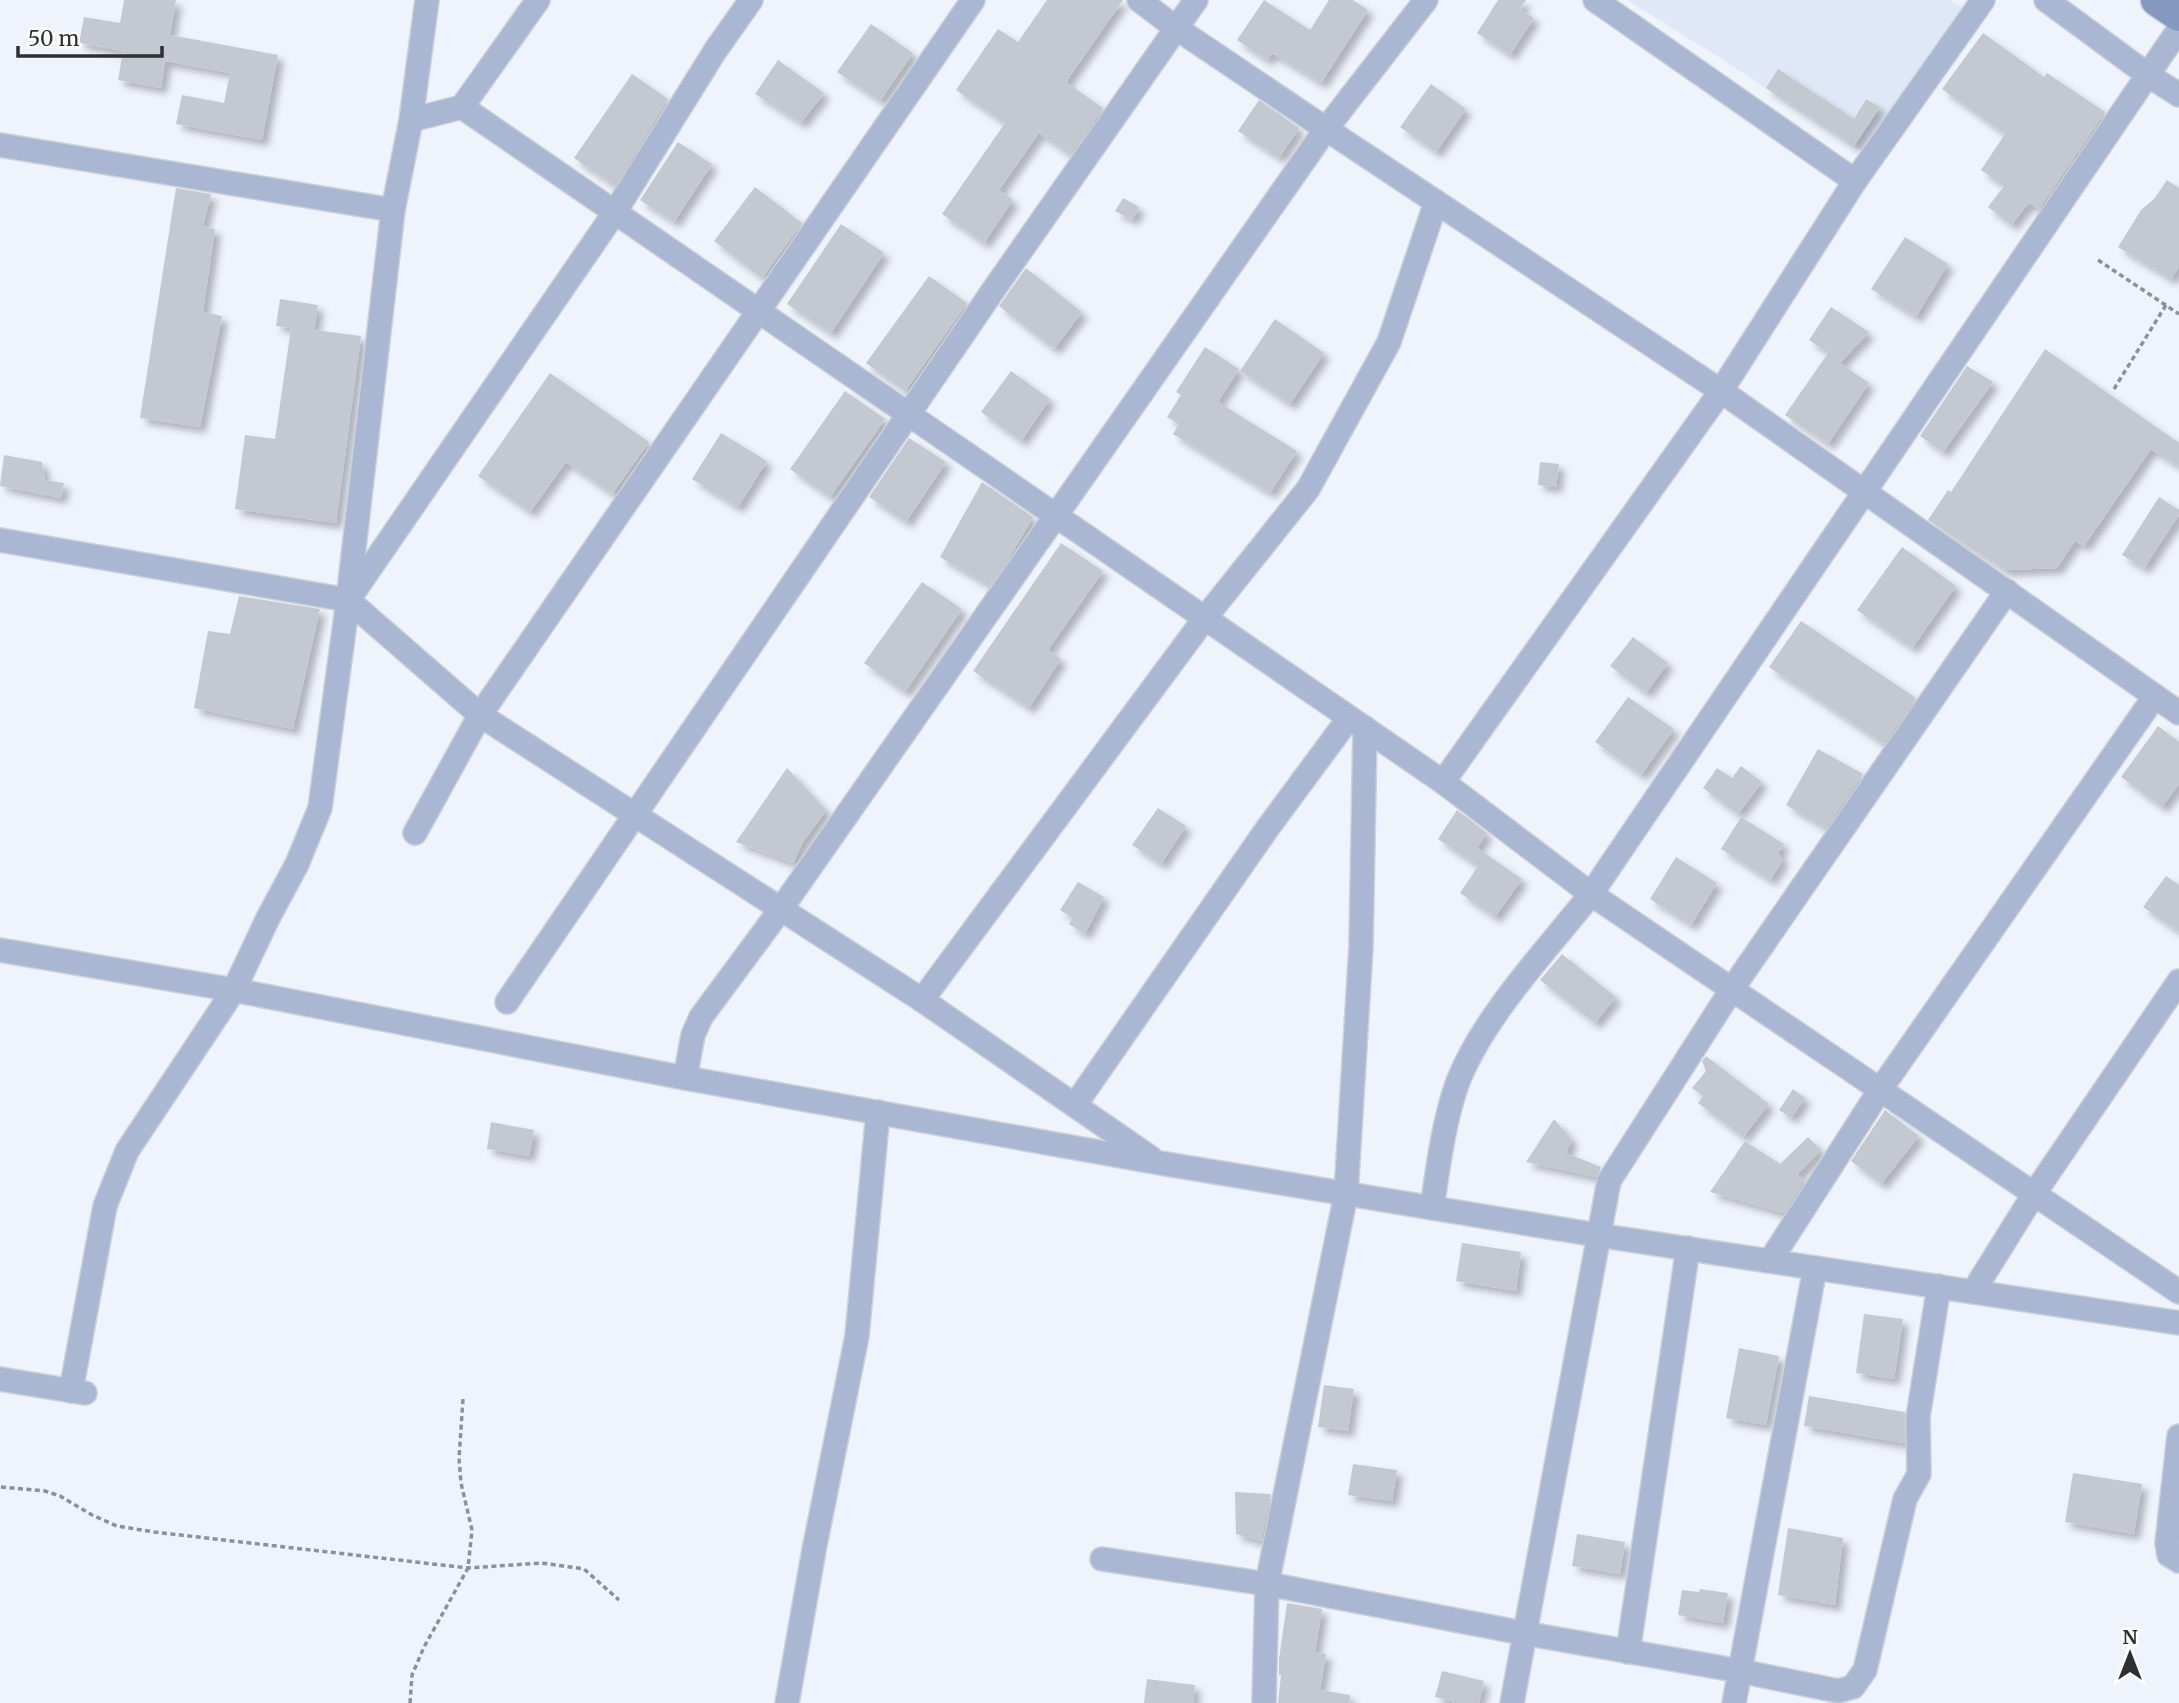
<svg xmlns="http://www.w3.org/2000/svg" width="2179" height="1703" font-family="Merriweather,serif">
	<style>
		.built { fill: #e0e8f7 }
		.building { fill: #c4c9d1; filter: url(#shadow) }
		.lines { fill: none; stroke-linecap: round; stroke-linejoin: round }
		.street-casing { stroke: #ccd0d8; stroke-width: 26 }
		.secondary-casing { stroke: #ccd0d8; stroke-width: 35 }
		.path { stroke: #8d9096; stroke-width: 3.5; stroke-dasharray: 5 3.5; stroke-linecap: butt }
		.street { stroke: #a9b7d2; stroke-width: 23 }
		.secondary { stroke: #8599c0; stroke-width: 32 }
	</style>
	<defs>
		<filter id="shadow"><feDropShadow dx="6" dy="6" stdDeviation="3.5" flood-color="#0004"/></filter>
	</defs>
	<rect width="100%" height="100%" fill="#eff3fc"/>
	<polygon class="built" points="1627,0 1950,0 1963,8 1865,154 1720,58"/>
	<g class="building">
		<polygon points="124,0 176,0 170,35 278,55 262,140 176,124 182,95 224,103 230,73 165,61 161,88 118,80 123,51 79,43 84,17 120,23"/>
		<polygon points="1047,0 1123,0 1066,82 1103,108 1071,155 1039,133 999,190 1013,200 984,243 942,214 1005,123 956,90 998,29 1018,42"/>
		<polygon points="1264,0 1310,30 1329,0 1353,0 1368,10 1321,83 1272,53 1267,60 1237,40"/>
		<polygon points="1498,0 1526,0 1520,9 1534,18 1510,55 1477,33"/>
		<polygon points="871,24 913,53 880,101 837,72"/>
		<polygon points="1983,33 2044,77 2047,73 2105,112 2039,209 2029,203 2011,225 1988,207 2004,186 1981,170 2005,134 1942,89"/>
		<polygon points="778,60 824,93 801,123 755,94"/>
		<polygon points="1778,69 1854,119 1866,99 1880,107 1854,146 1766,88"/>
		<polygon points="632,74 668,99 615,186 574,158"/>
		<polygon points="1431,84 1466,109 1436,152 1400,127"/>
		<polygon points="1259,100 1299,128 1279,158 1238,131"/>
		<polygon points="678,142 712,164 674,222 640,200"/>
		<polygon points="2167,180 2179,188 2179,267 2171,279 2118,247 2141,210 2154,199"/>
		<polygon points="755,187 802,223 762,278 714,241"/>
		<polygon points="176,188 211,194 203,226 215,229 203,312 222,316 200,427 140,418"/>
		<polygon points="1123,198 1139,207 1132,220 1115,211"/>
		<polygon points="841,224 884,253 831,333 787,304"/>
		<polygon points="1905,237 1948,264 1916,317 1871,289"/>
		<polygon points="1026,268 1082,312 1054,349 999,306"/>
		<polygon points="929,276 967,303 905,391 866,363"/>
		<polygon points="280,299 318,305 314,330 361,336 336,523 235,509 245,435 275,439 291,328 276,326"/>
		<polygon points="1831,307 1869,332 1840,363 1869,383 1828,444 1785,415 1828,353 1809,340"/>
		<polygon points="1275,319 1324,353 1290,404 1240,371"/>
		<polygon points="1205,347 1239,369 1218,402 1297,451 1270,493 1173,434 1179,424 1167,417 1181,395 1176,392"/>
		<polygon points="2045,349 2179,443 2179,467 2151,449 2084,546 2075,541 2057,568 2005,570 1928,520 1948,490 1951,492"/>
		<polygon points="1967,366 1993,382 1943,452 1920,436"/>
		<polygon points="1011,371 1050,399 1021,441 981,412"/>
		<polygon points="550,373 649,442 612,494 566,462 530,512 478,476"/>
		<polygon points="845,391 885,419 830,497 790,469"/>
		<polygon points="721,433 767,461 738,507 692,479"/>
		<polygon points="909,438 946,462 906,522 869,497"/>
		<polygon points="4,455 42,462 45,480 64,483 61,498 0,486"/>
		<polygon points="1540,462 1559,464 1556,487 1538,485"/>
		<polygon points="982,482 1033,517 1009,558 990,586 940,557"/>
		<polygon points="2159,497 2179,510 2179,515 2144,568 2122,555"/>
		<polygon points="1061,543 1103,571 1048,650 1061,659 1029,708 973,671"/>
		<polygon points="1902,547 1956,586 1912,648 1857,610"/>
		<polygon points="922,582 962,609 905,692 864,663"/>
		<polygon points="239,596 320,609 293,729 194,708 208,631 230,634"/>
		<polygon points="1801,621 1916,698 1884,744 1769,667"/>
		<polygon points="1633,637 1668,663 1646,693 1610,666"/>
		<polygon points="1628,697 1674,729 1641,775 1595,742"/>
		<polygon points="2158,726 2179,742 2179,784 2162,807 2121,777"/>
		<polygon points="1818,749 1863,774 1826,828 1786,805"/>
		<polygon points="1741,766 1762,782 1738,814 1703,788 1717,768 1732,778"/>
		<polygon points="787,768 826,810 803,842 793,863 736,842"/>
		<polygon points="1158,808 1186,826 1161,864 1132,845"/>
		<polygon points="1457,810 1487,833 1477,848 1522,879 1495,917 1460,893 1478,866 1438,839"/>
		<polygon points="1741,817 1784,844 1778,853 1783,860 1770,880 1721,849"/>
		<polygon points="1676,857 1717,883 1691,925 1650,899"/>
		<polygon points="2166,876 2179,885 2179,932 2143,907"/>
		<polygon points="1078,882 1104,897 1085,934 1069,924 1073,918 1060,910"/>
		<polygon points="1562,954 1616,997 1595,1023 1540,980"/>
		<polygon points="1706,1056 1769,1104 1743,1137 1698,1103 1703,1096 1692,1088 1706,1071 1702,1061"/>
		<polygon points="1793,1089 1805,1098 1791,1118 1779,1110"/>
		<polygon points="1885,1110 1919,1136 1881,1184 1851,1161"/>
		<polygon points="1554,1119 1572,1140 1566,1153 1601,1167 1596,1177 1526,1162"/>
		<polygon points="491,1122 534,1130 529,1156 487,1149"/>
		<polygon points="1808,1137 1821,1150 1797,1175 1805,1180 1784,1213 1710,1192 1745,1141 1780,1164"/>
		<polygon points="1462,1243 1521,1252 1516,1291 1456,1281"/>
		<polygon points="1864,1314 1903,1319 1894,1379 1856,1373"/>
		<polygon points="1739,1348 1779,1356 1766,1425 1726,1418"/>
		<polygon points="1324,1385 1354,1389 1348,1431 1318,1427"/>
		<polygon points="1809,1396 1905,1412 1904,1443 1804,1426"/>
		<polygon points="1353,1464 1397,1470 1392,1501 1348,1495"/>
		<polygon points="2073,1473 2142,1484 2134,1534 2065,1522"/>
		<polygon points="1235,1492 1271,1494 1261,1541 1236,1534"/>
		<polygon points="1788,1528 1843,1538 1835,1605 1778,1595"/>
		<polygon points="1577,1534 1625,1542 1620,1574 1572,1566"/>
		<polygon points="1700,1589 1728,1593 1723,1623 1678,1615 1682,1590 1699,1592"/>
		<polygon points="1287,1603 1322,1609 1315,1652 1326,1654 1320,1690 1350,1695 1349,1703 1278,1703 1281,1675 1279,1675 1279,1659"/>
		<polygon points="1442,1671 1484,1681 1479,1703 1459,1703 1435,1697"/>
		<polygon points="1147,1679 1195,1685 1193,1703 1144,1703"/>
	</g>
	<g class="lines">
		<defs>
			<g id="street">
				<polyline points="1426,0 1326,129 1721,391 2179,713"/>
				<polyline points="1595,0 1855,181"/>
				<polyline points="2046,0 2148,75 2179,95"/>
				<polyline points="462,107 1443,782 1591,894 2179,1292"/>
				<polyline points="411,120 462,107 538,0"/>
				<polyline points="0,145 393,210"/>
				<polyline points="0,540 348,600 480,715 922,1000 1151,1158"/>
				<polyline points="351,596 615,212 715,51 751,0"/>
				<polyline points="1443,782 1721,391 1855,181 1983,0"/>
				<polyline points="415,833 480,715 973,0"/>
				<polyline points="0,950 234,990 685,1078 1160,1163 1597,1235 2179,1323"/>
				<polyline points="922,1000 1205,618 1308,489 1389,342 1436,202"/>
				<polyline points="507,1002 992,292 1196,0"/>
				<polyline points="685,1078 693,1035 701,1017 781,909 1326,129 1176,28 1139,0"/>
				<polyline points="1075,1105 1267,829 1349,718"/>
				<path d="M 1432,1208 C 1438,1168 1443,1126 1456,1087 C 1480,1020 1546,951 1591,894 L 2179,29"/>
				<polyline points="1770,1261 1880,1090 2155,696"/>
				<polyline points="1973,1292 2034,1194 2179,981"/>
				<polyline points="0,1379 85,1393"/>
				<polyline points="71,1391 105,1206 127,1151 234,990 268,918 297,864 320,808 348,600 393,210 411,120 427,0"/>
				<polyline points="2179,1436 2167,1543 2169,1555 2179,1561"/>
				<polyline points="1102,1559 1267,1584 1523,1633 1740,1671 1815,1268"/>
				<polyline points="1628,1652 1688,1248"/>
				<polyline points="787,1703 814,1550 857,1336 878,1112"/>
				<polyline points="1264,1703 1267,1584 1346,1194 1361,946 1365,728"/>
				<polyline points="1512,1703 1609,1181 1732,989 2007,591"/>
				<polyline points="1734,1703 1740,1671 1838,1691 1853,1687 1865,1670 1905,1499 1919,1474 1918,1417 1939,1286"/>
			</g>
			<polyline id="secondary" points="2157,0 2179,15"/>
		</defs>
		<use href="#street" class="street-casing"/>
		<use href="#secondary" class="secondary-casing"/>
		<g class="path">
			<polyline points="2098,260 2179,314"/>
			<polyline points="2114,389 2166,305"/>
			<polyline points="1,1487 45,1491 60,1496 92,1515 117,1526 154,1532 468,1568 541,1563 563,1566 584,1569 619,1600"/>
			<polyline points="410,1703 412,1675 424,1647 468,1568 472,1530 461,1483 459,1458 463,1399"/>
		</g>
		<use href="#street" class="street"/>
		<use href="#secondary" class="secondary"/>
	</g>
	<g transform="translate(2130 1654)" stroke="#ffffff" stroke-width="5" paint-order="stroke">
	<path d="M0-5L12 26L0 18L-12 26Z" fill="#2d2f32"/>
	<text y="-10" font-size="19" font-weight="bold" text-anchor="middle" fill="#2d2f32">N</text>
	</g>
	<path d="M18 46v10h144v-10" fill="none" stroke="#2d2f32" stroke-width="3.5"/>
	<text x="28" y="46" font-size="21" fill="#2d2f32" stroke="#ffffff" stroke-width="5" paint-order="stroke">50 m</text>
</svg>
